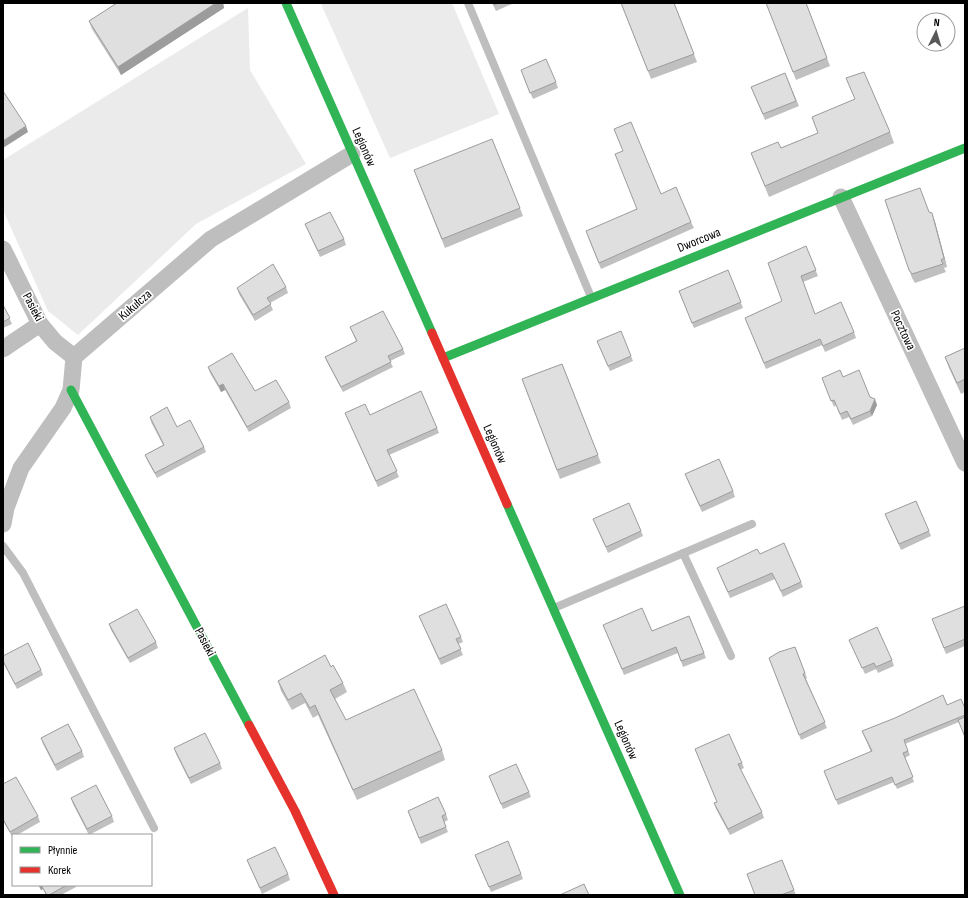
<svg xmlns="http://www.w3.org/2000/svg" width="968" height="898" font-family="'Sofia Sans Condensed',sans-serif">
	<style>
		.grass { fill: #ebebeb }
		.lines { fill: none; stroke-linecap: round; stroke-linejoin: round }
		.lane { stroke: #bebebe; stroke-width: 8 }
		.street { stroke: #bebebe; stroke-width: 17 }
		.fast { stroke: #30b455; stroke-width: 9 }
		.jam { stroke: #e5322d; stroke-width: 9 }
		.wall { fill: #c0c0c0 }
		.shaded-wall { fill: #9c9c9c }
		.building { fill: #dfdfdf; stroke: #9c9c9c }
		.labels { text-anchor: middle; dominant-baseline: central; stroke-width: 3.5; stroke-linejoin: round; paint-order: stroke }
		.street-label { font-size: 13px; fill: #000; stroke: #fff }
	</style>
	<rect width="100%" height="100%" fill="#fff"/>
	<g class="grass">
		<polygon points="452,3 499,114 390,158 321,4"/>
		<polygon points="248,8 250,70 306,164 196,224 78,335 48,311 3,210 3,160"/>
	</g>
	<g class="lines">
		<g class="lane">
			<polyline points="468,3 591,297"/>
			<polyline points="3,546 23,573 154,828"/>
			<polyline points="683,553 731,656"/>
			<polyline points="554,608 752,524"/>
		</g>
		<g class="street">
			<polyline points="841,197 965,463"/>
			<polyline points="3,249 40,324 55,342 74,357"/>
			<polyline points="3,349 40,324"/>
			<polyline points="3,524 6,508 21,468 63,408 71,390 74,357 211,239 352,154"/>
		</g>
		<g class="fast">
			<polyline points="286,3 432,333"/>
			<polyline points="443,358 965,148"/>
			<polyline points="71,390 249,725"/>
			<polyline points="507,504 680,895"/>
		</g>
		<g class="jam">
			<polyline points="432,333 507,504"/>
			<polyline points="249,725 295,811 334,895"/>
		</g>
	</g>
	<g class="wall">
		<polygon points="117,3 223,3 224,8 121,75 92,29 89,21"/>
		<polygon points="492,3 514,3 496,11"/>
		<polygon points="621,3 674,3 697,62 651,79"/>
		<polygon points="766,3 806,3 830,66 796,80"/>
		<polygon points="785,73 799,106 765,120 751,87"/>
		<polygon points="523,76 556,82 558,88 533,99"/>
		<polygon points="812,117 890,132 894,143 769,197 751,153 781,148 818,133"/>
		<polygon points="417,178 520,208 523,216 445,248"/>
		<polygon points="661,194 691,222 694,228 601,269 588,237 636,209"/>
		<polygon points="885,200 929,212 935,222 947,267 944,268 946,272 915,283 912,278"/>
		<polygon points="305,224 344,239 346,245 320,257"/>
		<polygon points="806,246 818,276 803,282 815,314 854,332 856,338 825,352 822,345 766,369 745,318 782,301"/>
		<polygon points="728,270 743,308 694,328 679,291"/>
		<polygon points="286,287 288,293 270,303 273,310 255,321 239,294 237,288"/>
		<polygon points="3,305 12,324 3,328"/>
		<polygon points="350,327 403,349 405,354 390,361 393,367 343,392 327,362 325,357 356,341"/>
		<polygon points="597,341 631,356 633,361 610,371"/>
		<polygon points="965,348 965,392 961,394 949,368 945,357"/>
		<polygon points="562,364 601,463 560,479 522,379"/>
		<polygon points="208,367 255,391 289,402 291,408 249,432 225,390 221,392 210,373"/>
		<polygon points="843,377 870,397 877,405 872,416 853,425 849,417 842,420 836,405 834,407 822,378"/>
		<polygon points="345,413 437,428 439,433 389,455 399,477 378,487"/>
		<polygon points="150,417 177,427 204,447 206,452 157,478 147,460 145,455 163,445 151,422"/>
		<polygon points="685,474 733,491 735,497 702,512"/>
		<polygon points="885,514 929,531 931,536 901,550"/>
		<polygon points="593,519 641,531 643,536 608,553"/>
		<polygon points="760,554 801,582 803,587 783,597 775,579 730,598 717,568"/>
		<polygon points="965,606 965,646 946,654 934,624"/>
		<polygon points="419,616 461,637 463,642 458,644 463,655 441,665"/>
		<polygon points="689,616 706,658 683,667 678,653 624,675 603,625 652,631"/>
		<polygon points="109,624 156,642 158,648 130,663 111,630"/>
		<polygon points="849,640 892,660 894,666 878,673 876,669 865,674"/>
		<polygon points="795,647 807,678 806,679 827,728 801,740 769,658"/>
		<polygon points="3,656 41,670 43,675 17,689 3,662"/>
		<polygon points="331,667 343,683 347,692 335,699 346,720 442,750 445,760 357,800 318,715 313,718 305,703 292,710 281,691 278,681"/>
		<polygon points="947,705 965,708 965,738 959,722 905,744 910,755 905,758 914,782 897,789 894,782 838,805 824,771 871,752 862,731"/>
		<polygon points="41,738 82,751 84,757 57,771 43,744"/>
		<polygon points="174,748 220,763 222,769 191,784 176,754"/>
		<polygon points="695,749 742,763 744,768 740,770 762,812 764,818 730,835 716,809 714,803 717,802"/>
		<polygon points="489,776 529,792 531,797 503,809"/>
		<polygon points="3,784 38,816 40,822 17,835 13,835 13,838 3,821"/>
		<polygon points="71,798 112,816 114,822 89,835 73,804"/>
		<polygon points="408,811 446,814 448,820 444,822 448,832 421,844"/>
		<polygon points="475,855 521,874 523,879 491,892"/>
		<polygon points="247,860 288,874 290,880 262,894"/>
		<polygon points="782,860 796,895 755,895"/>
		<polygon points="38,885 75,885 76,887 61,895 46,895 43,889 41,890"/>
	</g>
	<g class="shaded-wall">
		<polygon points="216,3 223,3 224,8 121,75 118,67"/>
		<polygon points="26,126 28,132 3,148 3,141"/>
		<polygon points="932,213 935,222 947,267 944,258"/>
		<polygon points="223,384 225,390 221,392 219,386"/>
		<polygon points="875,399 877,405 872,416 870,411"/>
		<polygon points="39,885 41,885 43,889 41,890"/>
	</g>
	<g class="building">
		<polygon points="117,3 216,3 118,67 89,21"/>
		<polygon points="493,3 499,3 494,5"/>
		<polygon points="621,3 674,3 694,54 648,71"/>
		<polygon points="766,3 806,3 827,58 793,72"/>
		<polygon points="546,59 556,82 530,93 521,70"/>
		<polygon points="864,72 890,132 765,186 751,153 778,142 781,148 818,133 812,117 855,99 846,78"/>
		<polygon points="785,73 796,101 763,114 751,87"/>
		<polygon points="3,91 26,126 3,141"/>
		<polygon points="631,122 661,194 676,187 691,222 599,263 586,231 637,209 615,154 623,151 614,129"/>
		<polygon points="492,139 520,208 442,239 414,170"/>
		<polygon points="920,188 929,212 932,213 944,258 941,260 943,264 912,274 909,270 885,200"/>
		<polygon points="330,212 344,239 318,251 305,224"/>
		<polygon points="806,246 816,270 801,276 815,314 841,302 854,332 823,346 820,339 764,363 745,318 782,301 768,263"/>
		<polygon points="273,264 286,287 267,298 271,304 253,315 237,288"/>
		<polygon points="728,270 741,302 692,323 679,291"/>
		<polygon points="3,305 10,318 3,322"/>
		<polygon points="383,311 403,349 388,356 391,362 341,387 325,357 357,341 350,327"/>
		<polygon points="621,331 631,356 608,366 597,341"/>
		<polygon points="965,348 965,379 957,383 945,357"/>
		<polygon points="232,353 255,391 276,380 289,402 247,427 223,384 219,386 208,367"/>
		<polygon points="562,364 598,455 557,470 522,379"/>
		<polygon points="840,370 843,377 859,370 870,397 875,399 870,411 851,419 847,411 840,414 834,400 831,401 822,378"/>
		<polygon points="421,391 437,428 387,450 397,471 376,481 345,413 365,404 370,415"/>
		<polygon points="167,407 177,427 190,420 204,447 155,473 145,455 164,445 150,417"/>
		<polygon points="719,459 733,491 700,506 685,474"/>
		<polygon points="916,501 929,531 899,544 885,514"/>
		<polygon points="629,503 641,531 606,547 593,519"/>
		<polygon points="784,543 801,582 781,591 772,573 728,592 717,568 757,549 760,554"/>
		<polygon points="446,604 461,637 456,639 461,649 439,659 419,616"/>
		<polygon points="965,606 965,639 944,648 932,619"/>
		<polygon points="642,608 652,631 689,616 704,653 681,661 676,647 622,669 603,625"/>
		<polygon points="137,609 156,642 128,658 109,624"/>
		<polygon points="877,627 892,660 876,667 874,663 862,668 849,640"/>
		<polygon points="28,643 41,670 15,684 3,661 3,656"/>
		<polygon points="795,647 805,673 803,674 825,722 799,735 769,658 779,652"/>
		<polygon points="325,655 331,667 333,665 343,683 330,690 346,720 414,689 442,750 353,790 315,705 310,708 301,693 288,700 278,681"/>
		<polygon points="943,695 947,705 961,699 965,708 965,715 904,740 908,751 903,753 913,777 895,785 892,777 836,800 824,771 872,751 862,731 895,718"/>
		<polygon points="965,717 965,737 958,720"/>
		<polygon points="68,724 82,751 55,765 41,738"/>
		<polygon points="205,733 220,763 189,778 174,748"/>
		<polygon points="729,734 742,763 738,764 762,812 728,829 714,803 717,802 695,749"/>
		<polygon points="516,764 529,792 501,804 489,776"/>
		<polygon points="16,777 38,816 10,832 3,819 3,784"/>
		<polygon points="96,785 112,816 87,829 71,798"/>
		<polygon points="438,797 446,814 442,816 446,827 419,838 408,811"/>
		<polygon points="508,841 521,874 489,887 475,855"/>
		<polygon points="275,847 288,874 260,888 247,860"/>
		<polygon points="782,860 794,890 781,895 755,895 747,874"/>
		<polygon points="584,884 589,895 560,895"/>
		<polygon points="41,885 67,885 49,895 47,895"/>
	</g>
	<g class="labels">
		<g class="street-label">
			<text transform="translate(364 147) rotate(66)">Legionów</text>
			<text transform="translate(699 240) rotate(-22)">Dworcowa</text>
			<text transform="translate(135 305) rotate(-41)">Kukułcza</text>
			<text transform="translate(33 307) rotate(62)">Pasieki</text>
			<text transform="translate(903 330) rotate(65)">Pocztowa</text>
			<text transform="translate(495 444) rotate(66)">Legionów</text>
			<text transform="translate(205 642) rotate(62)">Pasieki</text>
			<text transform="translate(626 740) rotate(66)">Legionów</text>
		</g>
	</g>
	<rect width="968" height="898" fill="none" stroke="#000000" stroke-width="8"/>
	<rect x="12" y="834" width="140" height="52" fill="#ffffff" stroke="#999999"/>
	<rect x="20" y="847" width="20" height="6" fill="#30b455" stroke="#999999"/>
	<text x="48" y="854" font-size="12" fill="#000000">Płynnie</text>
	<rect x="20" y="867" width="20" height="6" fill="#e5322d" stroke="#999999"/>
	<text x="48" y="874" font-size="12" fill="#000000">Korek</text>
	<g transform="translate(936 32) rotate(5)"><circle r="19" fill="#ffffff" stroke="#999999"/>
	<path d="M0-3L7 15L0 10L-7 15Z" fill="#595959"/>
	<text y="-6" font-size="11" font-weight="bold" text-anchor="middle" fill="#000000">N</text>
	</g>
</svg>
